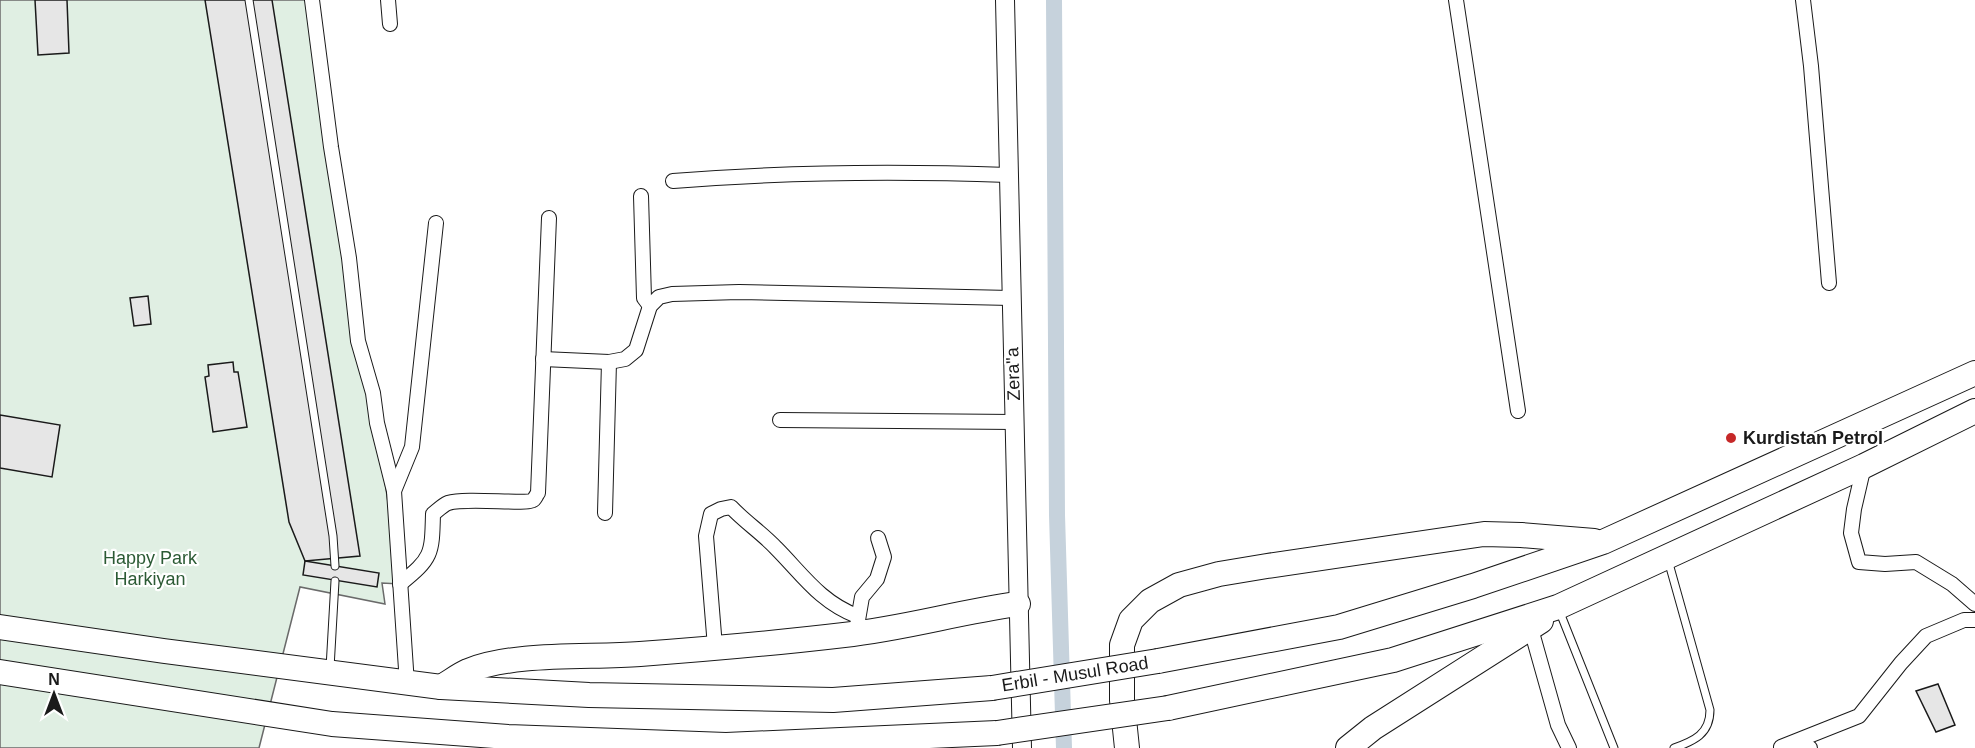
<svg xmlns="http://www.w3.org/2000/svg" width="1975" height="748" font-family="Helvetica,sans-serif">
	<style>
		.green { fill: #e0efe3; stroke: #6a6a6a; stroke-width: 1.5 }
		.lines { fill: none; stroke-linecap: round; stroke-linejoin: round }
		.canal { stroke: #c6d2dc; stroke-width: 16 }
		.building { fill: #e6e6e6; stroke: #1a1a1a; stroke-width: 1.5 }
		.service-casing { stroke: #1a1a1a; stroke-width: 9 }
		.minor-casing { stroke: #1a1a1a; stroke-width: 16 }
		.tertiary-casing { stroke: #1a1a1a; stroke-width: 20 }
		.trunk-casing { stroke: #1a1a1a; stroke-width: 26 }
		.service { stroke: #fff; stroke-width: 7 }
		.minor { stroke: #fff; stroke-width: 14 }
		.tertiary { stroke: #fff; stroke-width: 18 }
		.trunk { stroke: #fff; stroke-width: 24 }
		.trunk-bridge-casing { stroke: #1a1a1a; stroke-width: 26; stroke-linecap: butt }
		.trunk-bridge { stroke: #fff; stroke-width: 24 }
		.poi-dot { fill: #c62828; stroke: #fff; stroke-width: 2 }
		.labels { text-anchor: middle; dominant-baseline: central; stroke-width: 4.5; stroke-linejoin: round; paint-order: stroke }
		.street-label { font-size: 18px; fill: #1a1a1a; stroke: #fff }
		.poi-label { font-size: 18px; font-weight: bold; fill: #1a1a1a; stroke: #fff; text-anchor: start }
		.park-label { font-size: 18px; fill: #2b5a34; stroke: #fff }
	</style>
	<rect width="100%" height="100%" fill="#fff"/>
	<polygon class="green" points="0,0 314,0 400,584 382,583 385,604 300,587 259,748 0,748"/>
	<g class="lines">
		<polyline class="canal" points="1054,0 1057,515 1064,748"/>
	</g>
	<g class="building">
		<polygon points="35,0 67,0 69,53 38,55"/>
		<polygon points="205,0 272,0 360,556 305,561 289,522"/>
		<polygon points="148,296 151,324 134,326 130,298"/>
		<polygon points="233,362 234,372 238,372 247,427 213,432 205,377 209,376 208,365"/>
		<polygon points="0,415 60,425 52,477 0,468"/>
		<polygon points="305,561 379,573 377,587 303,575"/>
		<polygon points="1938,684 1955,725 1936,732 1916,691"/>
	</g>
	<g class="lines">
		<defs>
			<g id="service">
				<polyline points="249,0 333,536 335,566"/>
				<path d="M 1668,560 L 1710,710 C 1710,734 1694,741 1674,748"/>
				<polyline points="1559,610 1614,748"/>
				<polyline points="330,668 335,581"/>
			</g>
			<g id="minor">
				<polyline points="312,0 331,147 349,258 358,341 373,393 377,423 394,491 407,684"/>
				<polyline points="388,0 390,24"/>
				<polyline points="1456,0 1518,411"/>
				<polyline points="1803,0 1811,66 1829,283"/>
				<path d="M 673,181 C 784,172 895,171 1008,175"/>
				<polyline points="641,196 644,298 650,306"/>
				<polyline points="543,359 609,362 625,359 636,350 650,306 659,297 672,294 739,292 1011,298"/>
				<polyline points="780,420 1015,422"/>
				<polyline points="1864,466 1854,509 1851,533 1859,562 1885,564 1916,562 1952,584 1975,604"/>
				<polyline points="394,491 412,447 436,223"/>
				<polyline points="605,513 609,362"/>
				<path d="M 400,584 C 432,558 432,555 433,514 C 438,510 443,505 448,503 C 467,497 526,505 533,500 C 534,500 537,494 538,493 L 549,218"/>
				<polyline points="857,626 862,597 877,579 884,557 878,538"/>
				<polyline points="1531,629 1558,725 1569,748"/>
				<path d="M 715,647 L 706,536 L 711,514 L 721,509 L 731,507 C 745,522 762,533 776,548 C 802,574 820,602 857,616"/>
				<polyline points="1781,747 1859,716 1901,663 1926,636 1964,620 1975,620"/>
				<polyline points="1786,747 1810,748"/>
			</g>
			<polyline id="tertiary" points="1005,0 1022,748"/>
			<g id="trunk">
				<polyline points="0,627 164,651 441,687 589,695 833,700 992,688"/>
				<polyline points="1158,661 1339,627 1473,586 1603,542 1975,373"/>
				<polyline points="0,672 332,724 508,737 726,745 997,733"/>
				<path d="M 441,687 C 450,682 459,675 468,671 C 514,652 589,658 640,654 C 708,649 776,643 844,635 C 903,629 959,612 1018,604"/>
				<polyline points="1168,708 1393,660 1558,607 1864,466 1975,411"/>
				<polyline points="1127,748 1122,700 1122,645 1131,620 1150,601 1179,585 1219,574 1267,566 1484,534 1521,535 1594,541"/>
				<polyline points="1348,748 1373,728 1541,621"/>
			</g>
		</defs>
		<use href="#service" class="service-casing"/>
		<use href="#minor" class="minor-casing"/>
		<use href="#tertiary" class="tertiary-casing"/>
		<use href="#trunk" class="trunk-casing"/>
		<use href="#service" class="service"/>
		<use href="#minor" class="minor"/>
		<use href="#tertiary" class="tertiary"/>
		<use href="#trunk" class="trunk"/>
		<defs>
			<g id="trunk-bridge">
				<polyline points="992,688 1158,661"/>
				<polyline points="997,733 1168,708"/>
			</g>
		</defs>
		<use href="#trunk-bridge" class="trunk-bridge-casing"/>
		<use href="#trunk-bridge" class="trunk-bridge"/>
	</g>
	<circle class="poi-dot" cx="1731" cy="438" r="6"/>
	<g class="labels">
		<g class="street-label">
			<text transform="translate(1013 374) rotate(-92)">Zera"a</text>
			<text transform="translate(1075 674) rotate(-9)">Erbil - Musul Road</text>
		</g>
		<g class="poi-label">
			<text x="1743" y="438">Kurdistan Petrol</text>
		</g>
		<g class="park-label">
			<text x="150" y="558">Happy Park<tspan x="150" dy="21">Harkiyan</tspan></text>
		</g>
	</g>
	<g transform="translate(54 694)" stroke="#ffffff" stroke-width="4.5" paint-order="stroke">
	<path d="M0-4.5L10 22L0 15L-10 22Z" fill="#1a1a1a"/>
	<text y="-9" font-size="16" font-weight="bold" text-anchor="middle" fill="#1a1a1a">N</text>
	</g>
</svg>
